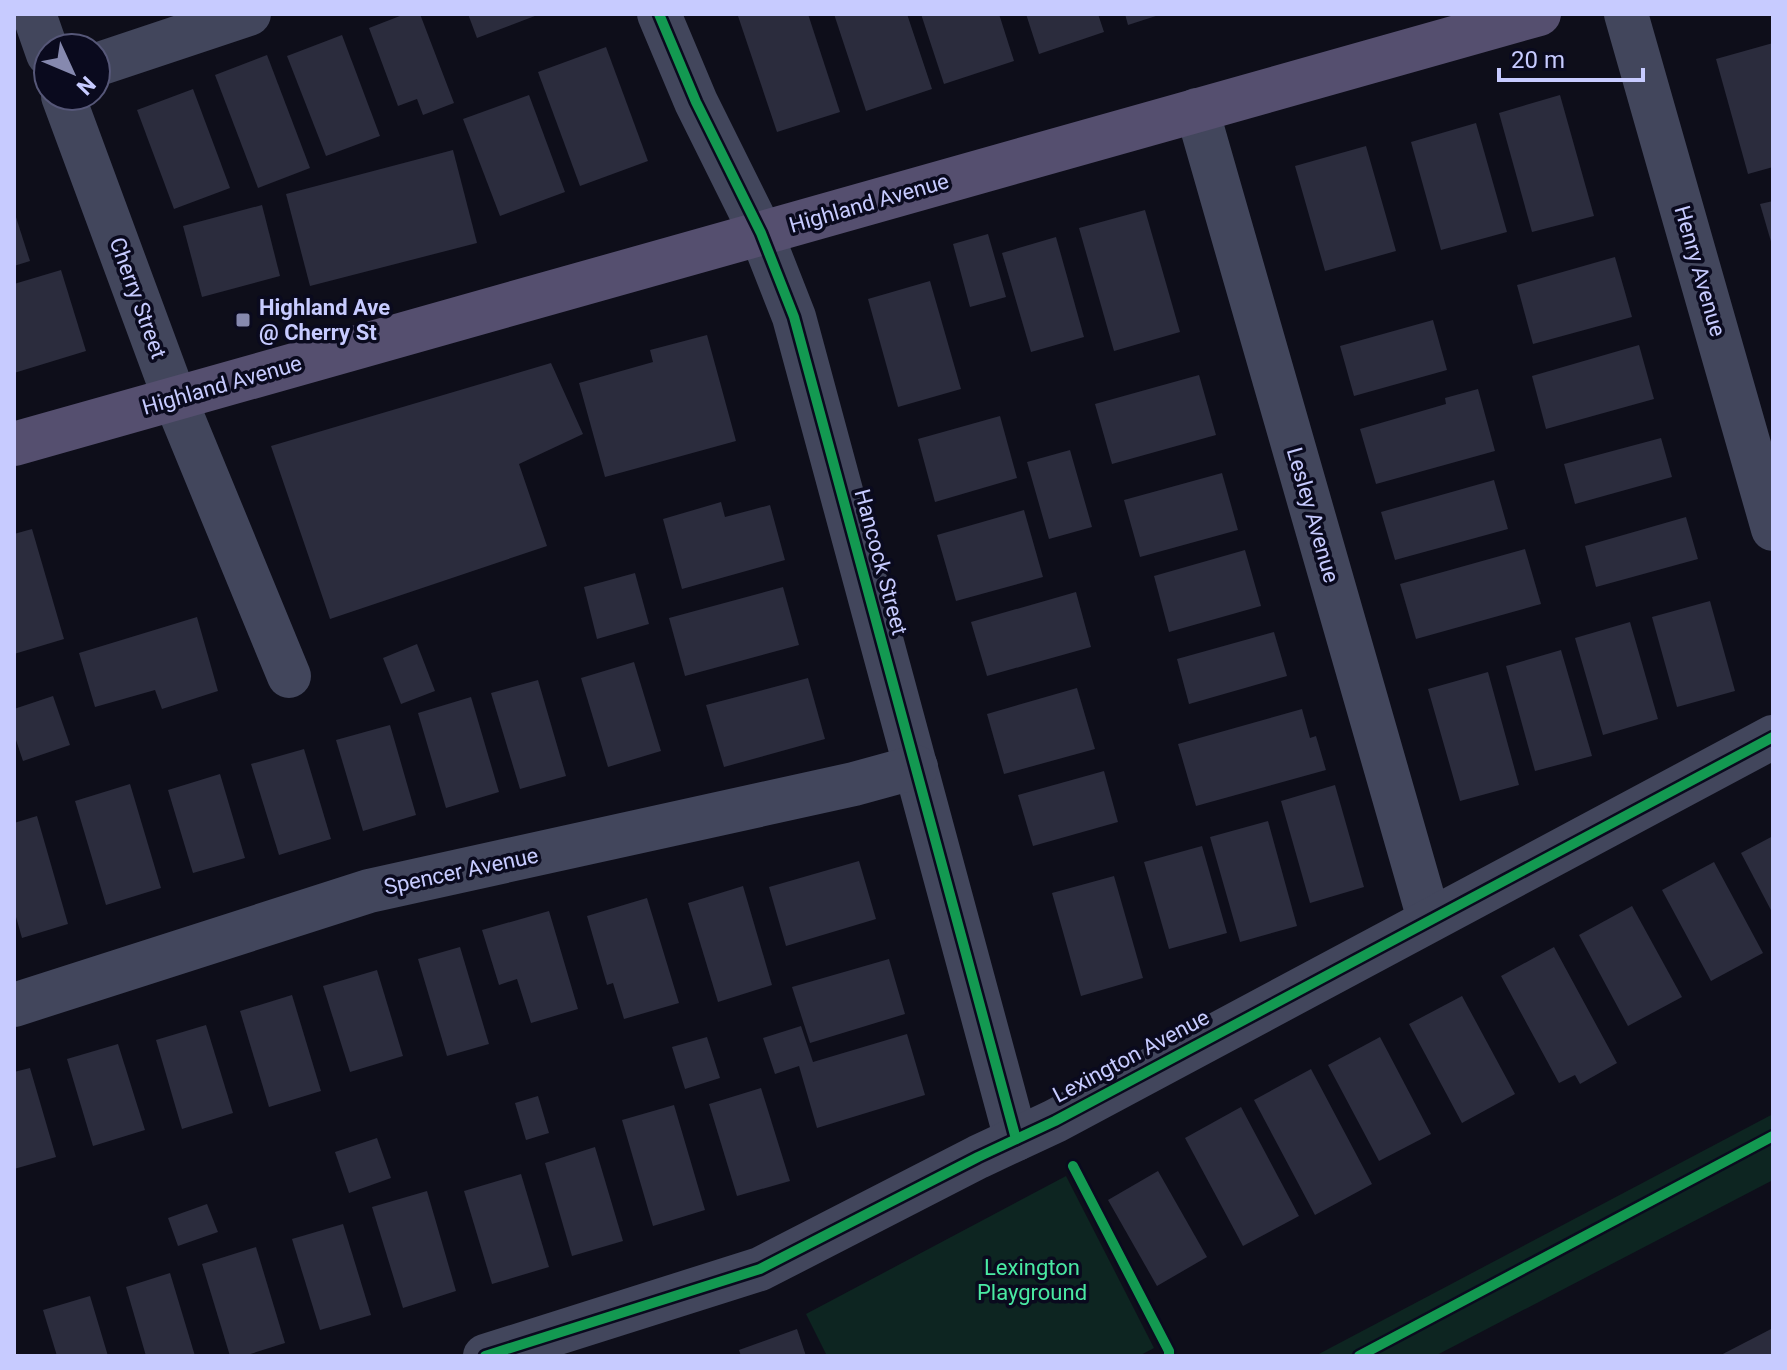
<svg xmlns="http://www.w3.org/2000/svg" width="1787" height="1370" font-family="Roboto,sans-serif">
	<style>
		.green { fill: #0d2521 }
		.building { fill: #2b2c3d }
		.lines { fill: none; stroke-linecap: round; stroke-linejoin: round }
		.minor { stroke: #42465c; stroke-width: 44 }
		.major { stroke: #554f6f; stroke-width: 44 }
		.cycleway-casing { stroke: #0a0a1e; stroke-width: 15 }
		.cycleway { stroke: #139951; stroke-width: 10 }
		.poi-dot { fill: #8689af; stroke: #0a0a1e; stroke-width: 3 }
		.labels { text-anchor: middle; dominant-baseline: central; stroke-width: 7; stroke-linejoin: round; paint-order: stroke }
		.street-label { font-size: 22px; fill: #c7cbff; stroke: #0a0a1e }
		.poi-label { font-size: 22px; font-weight: bold; fill: #c7cbff; stroke: #0a0a1e; text-anchor: start }
		.park-label { font-size: 22px; fill: #4ae9a3; stroke: #0a0a1e }
	</style>
	<rect width="100%" height="100%" fill="#0e0e1a"/>
	<g class="green">
		<polygon points="1773,1114 1773,1180 1435,1356 1315,1356"/>
		<polygon points="1066,1176 1154,1348 1139,1356 827,1356 806,1314"/>
	</g>
	<g class="building">
		<polygon points="405,14 420,14 454,103 423,115 417,99 398,106 369,28"/>
		<polygon points="468,14 540,14 477,38"/>
		<polygon points="744,14 808,14 840,112 777,132 738,16"/>
		<polygon points="834,14 907,14 932,89 866,111"/>
		<polygon points="921,14 999,14 1014,61 944,84"/>
		<polygon points="1026,14 1098,14 1104,32 1039,54"/>
		<polygon points="1125,14 1159,14 1159,15 1128,25"/>
		<polygon points="342,35 380,136 326,156 287,56"/>
		<polygon points="1773,43 1773,167 1748,174 1716,59"/>
		<polygon points="606,47 648,161 580,186 538,72"/>
		<polygon points="267,55 310,168 258,188 215,75"/>
		<polygon points="193,89 230,188 174,209 137,110"/>
		<polygon points="529,95 565,192 500,216 463,119"/>
		<polygon points="1560,95 1594,216 1532,232 1499,113"/>
		<polygon points="1476,123 1507,232 1441,250 1411,142"/>
		<polygon points="1366,146 1396,251 1325,271 1295,166"/>
		<polygon points="453,150 477,243 310,286 286,194"/>
		<polygon points="1773,201 1773,244 1772,245 1760,204"/>
		<polygon points="262,205 280,276 202,297 183,226"/>
		<polygon points="1145,210 1180,332 1114,351 1079,228"/>
		<polygon points="14,211 30,261 14,266"/>
		<polygon points="988,234 1006,297 970,307 953,244"/>
		<polygon points="1056,237 1084,337 1031,352 1002,253"/>
		<polygon points="1615,257 1632,317 1533,344 1517,285"/>
		<polygon points="61,270 86,351 14,373 14,284"/>
		<polygon points="930,281 961,389 898,407 868,299"/>
		<polygon points="1433,320 1447,370 1354,396 1340,346"/>
		<polygon points="707,335 736,441 605,477 579,383 653,362 650,350"/>
		<polygon points="1639,345 1654,399 1546,429 1532,376"/>
		<polygon points="551,363 583,434 519,464 547,546 330,619 271,446"/>
		<polygon points="1199,375 1216,435 1112,464 1095,404"/>
		<polygon points="1478,389 1495,451 1376,484 1360,429 1446,404 1445,398"/>
		<polygon points="1000,416 1017,478 935,502 918,439"/>
		<polygon points="1661,438 1672,477 1575,504 1564,464"/>
		<polygon points="1070,450 1092,527 1049,539 1027,462"/>
		<polygon points="1222,473 1238,530 1140,557 1124,500"/>
		<polygon points="1494,480 1508,529 1395,560 1381,512"/>
		<polygon points="721,502 725,517 770,505 785,560 682,589 663,519"/>
		<polygon points="1024,510 1043,577 956,601 937,535"/>
		<polygon points="1686,517 1698,559 1596,587 1585,546"/>
		<polygon points="32,529 64,639 14,654 14,534"/>
		<polygon points="1525,549 1541,604 1416,639 1400,584"/>
		<polygon points="1245,550 1261,606 1169,632 1154,576"/>
		<polygon points="635,573 649,624 597,639 584,587"/>
		<polygon points="783,587 799,645 685,676 669,618"/>
		<polygon points="1076,592 1091,647 987,676 971,622"/>
		<polygon points="1710,601 1735,691 1677,707 1652,617"/>
		<polygon points="197,617 218,691 162,709 155,690 95,707 79,653"/>
		<polygon points="1630,622 1658,719 1603,735 1575,638"/>
		<polygon points="1274,632 1287,676 1189,704 1177,659"/>
		<polygon points="417,644 435,691 401,704 383,658"/>
		<polygon points="1561,650 1592,756 1535,771 1506,666"/>
		<polygon points="634,662 661,751 608,767 581,678"/>
		<polygon points="1488,672 1519,785 1460,801 1428,689"/>
		<polygon points="808,678 825,739 724,767 706,705"/>
		<polygon points="538,680 566,776 520,789 491,693"/>
		<polygon points="1077,688 1095,749 1004,774 987,714"/>
		<polygon points="53,696 70,745 23,761 14,734 14,709"/>
		<polygon points="471,697 499,792 446,808 418,713"/>
		<polygon points="1302,709 1310,738 1316,736 1326,770 1196,806 1178,744"/>
		<polygon points="390,725 416,815 363,831 336,740"/>
		<polygon points="304,749 331,839 279,855 251,764"/>
		<polygon points="1104,771 1118,822 1033,846 1018,795"/>
		<polygon points="220,774 245,858 193,873 168,790"/>
		<polygon points="130,784 161,888 106,905 75,801"/>
		<polygon points="1335,785 1364,887 1310,903 1281,801"/>
		<polygon points="37,816 68,924 22,938 14,910 14,823"/>
		<polygon points="1268,821 1297,926 1240,942 1210,837"/>
		<polygon points="1773,836 1773,914 1741,853"/>
		<polygon points="1202,846 1227,933 1169,949 1144,862"/>
		<polygon points="859,861 876,919 786,946 769,887"/>
		<polygon points="1714,862 1763,953 1711,981 1662,890"/>
		<polygon points="1114,876 1143,978 1081,996 1052,893"/>
		<polygon points="743,886 772,985 718,1002 688,903"/>
		<polygon points="647,898 679,1003 624,1019 613,983 607,985 587,916"/>
		<polygon points="1632,906 1682,997 1628,1026 1579,935"/>
		<polygon points="549,911 578,1009 531,1023 517,979 499,985 482,930"/>
		<polygon points="460,947 489,1044 447,1056 418,959"/>
		<polygon points="1554,947 1617,1063 1580,1084 1575,1075 1559,1083 1501,976"/>
		<polygon points="889,959 905,1014 810,1043 792,987"/>
		<polygon points="377,970 403,1056 350,1072 323,986"/>
		<polygon points="292,995 321,1091 269,1107 240,1011"/>
		<polygon points="1462,996 1515,1094 1462,1123 1409,1024"/>
		<polygon points="206,1025 233,1113 182,1129 156,1040"/>
		<polygon points="801,1026 813,1062 907,1034 925,1095 817,1128 799,1066 775,1074 763,1038"/>
		<polygon points="707,1037 720,1078 685,1089 672,1047"/>
		<polygon points="1380,1037 1431,1134 1379,1161 1328,1065"/>
		<polygon points="118,1044 145,1130 93,1146 67,1059"/>
		<polygon points="30,1068 56,1157 14,1169 14,1072"/>
		<polygon points="1311,1069 1372,1184 1315,1215 1254,1100"/>
		<polygon points="761,1088 790,1181 737,1196 709,1104"/>
		<polygon points="538,1096 549,1133 526,1140 515,1103"/>
		<polygon points="674,1105 705,1210 653,1226 622,1120"/>
		<polygon points="1241,1107 1299,1216 1243,1246 1185,1138"/>
		<polygon points="377,1138 391,1178 349,1193 335,1152"/>
		<polygon points="595,1147 623,1241 572,1256 545,1163"/>
		<polygon points="1158,1171 1207,1257 1157,1286 1108,1200"/>
		<polygon points="521,1174 549,1267 492,1284 464,1191"/>
		<polygon points="427,1191 456,1291 403,1308 372,1207"/>
		<polygon points="207,1204 218,1232 178,1246 168,1218"/>
		<polygon points="343,1224 371,1315 320,1330 292,1239"/>
		<polygon points="256,1247 285,1343 244,1356 230,1356 202,1264"/>
		<polygon points="170,1273 195,1356 146,1356 126,1287"/>
		<polygon points="90,1296 108,1356 57,1356 43,1310"/>
		<polygon points="1773,1328 1773,1356 1719,1356"/>
		<polygon points="797,1329 806,1356 741,1356 739,1350"/>
	</g>
	<g class="lines">
		<g class="minor">
			<polyline points="34,14 48,54"/>
			<polyline points="659,14 696,102 761,233 794,317 1016,1139"/>
			<polyline points="1626,14 1773,529"/>
			<polyline points="96,65 249,14"/>
			<polyline points="63,96 175,399 289,676"/>
			<polyline points="1197,110 1429,919"/>
			<polyline points="14,1005 369,891 854,784 916,767"/>
			<polyline points="485,1356 760,1269 978,1157 1055,1121 1773,737"/>
		</g>
		<polyline class="major" points="14,444 1539,14"/>
		<defs>
			<g id="cycleway">
				<polyline points="659,14 696,102 761,233 794,317 1016,1139"/>
				<polyline points="1073,1166 1169,1351 1169,1356"/>
				<polyline points="485,1356 760,1269 978,1157 1055,1121 1773,737"/>
				<polyline points="1359,1356 1773,1136"/>
			</g>
		</defs>
		<use href="#cycleway" class="cycleway-casing"/>
		<use href="#cycleway" class="cycleway"/>
	</g>
	<rect class="poi-dot" x="235" y="312" width="16" height="16" rx="4"/>
	<g class="labels">
		<g class="street-label">
			<text transform="translate(869 203) rotate(-16)">Highland Avenue</text>
			<text transform="translate(1700 271) rotate(74)">Henry Avenue</text>
			<text transform="translate(138 298) rotate(70)">Cherry Street</text>
			<text transform="translate(222 385) rotate(-16)">Highland Avenue</text>
			<text transform="translate(1313 515) rotate(74)">Lesley Avenue</text>
			<text transform="translate(881 562) rotate(75)">Hancock Street</text>
			<text transform="translate(461 871) rotate(-12)">Spencer Avenue</text>
			<text transform="translate(1131 1056) rotate(-28)">Lexington Avenue</text>
		</g>
		<g class="poi-label">
			<text x="259" y="307">Highland Ave<tspan x="259" dy="25">@ Cherry St</tspan></text>
		</g>
		<g class="park-label">
			<text x="1032" y="1267">Lexington<tspan x="1032" dy="25">Playground</tspan></text>
		</g>
	</g>
	<rect width="1787" height="1370" fill="none" stroke="#c7cbff" stroke-width="32"/>
	<g transform="translate(72 72) rotate(134)"><circle r="38" fill="#0a0a1e" stroke="#565778" stroke-width="2"/>
	<path d="M0-6L14 30L0 20L-14 30Z" fill="#8689af"/>
	<text y="-12" font-size="22" font-weight="bold" text-anchor="middle" fill="#c7cbff">N</text>
	</g>
	<path d="M1499 68v12h144v-12" fill="none" stroke="#c7cbff" stroke-width="4"/>
	<text x="1511" y="68" font-size="24" fill="#c7cbff" stroke="#0a0a1e" stroke-width="6" paint-order="stroke">20 m</text>
</svg>
